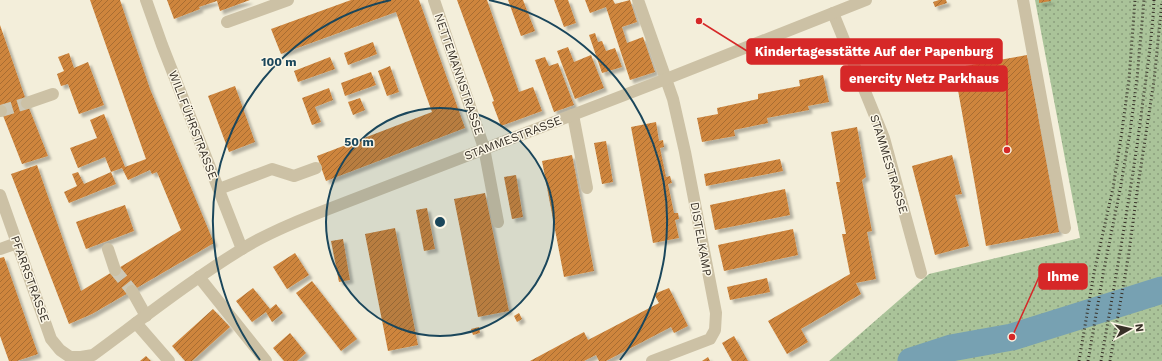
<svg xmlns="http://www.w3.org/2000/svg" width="1162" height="361" font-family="'Work Sans',sans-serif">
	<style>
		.park { fill: url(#park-dots) }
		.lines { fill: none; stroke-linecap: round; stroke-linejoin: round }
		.river { stroke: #77a1b2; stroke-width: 27 }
		.building { fill: url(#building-hatch); filter: url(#shadow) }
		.minor-tunnel { stroke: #cdc8b6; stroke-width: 12; stroke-dasharray: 12 6; stroke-linecap: butt }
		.minor { stroke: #ccc1a5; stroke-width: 12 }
		.rail { stroke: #373027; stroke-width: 3; stroke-dasharray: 1 3; stroke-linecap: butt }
		.ring { fill: none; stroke: #1a465b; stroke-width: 2 }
		.labels { text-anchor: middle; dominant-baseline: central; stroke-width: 3; stroke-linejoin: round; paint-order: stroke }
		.street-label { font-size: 12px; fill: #373027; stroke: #fbf6e6 }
		.centre { fill: #1a465b; stroke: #fbf6e6; stroke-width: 2 }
		.ring-label { font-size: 12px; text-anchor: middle; font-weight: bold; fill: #1a465b; stroke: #fbf6e6; stroke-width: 3; stroke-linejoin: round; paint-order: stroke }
		.leader { fill: none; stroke: #d62828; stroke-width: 1.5 }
		.callout-dot { fill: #d62828; stroke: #fbf6e6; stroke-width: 1.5 }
		.callout { fill: #d62828; stroke: #d62828; stroke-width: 1.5 }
		.callout-label { font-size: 13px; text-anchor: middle; font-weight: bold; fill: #fff }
	</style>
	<defs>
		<pattern id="park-dots" width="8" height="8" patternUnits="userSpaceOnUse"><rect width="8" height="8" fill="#aac399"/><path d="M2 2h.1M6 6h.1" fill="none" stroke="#8b9f7d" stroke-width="1.8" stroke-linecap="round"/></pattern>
		<pattern id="building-hatch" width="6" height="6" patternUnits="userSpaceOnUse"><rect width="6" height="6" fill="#ce853d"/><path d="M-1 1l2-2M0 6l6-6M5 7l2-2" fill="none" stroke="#a86d33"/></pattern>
		<filter id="shadow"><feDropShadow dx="3.5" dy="3.5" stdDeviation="1" flood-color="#0004"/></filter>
	</defs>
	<rect width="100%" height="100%" fill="#f3eeda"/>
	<polygon class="park" points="1035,0 1162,0 1162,361 829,361 929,274 1080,238"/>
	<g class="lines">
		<polyline class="river" points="911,361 951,348 1012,337 1162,290"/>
	</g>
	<g class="building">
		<polygon points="90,0 120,0 150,89 214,243 92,314 69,324 11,174 37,165 81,291 181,230 157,172 152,174 150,170 128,180 122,168 111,172 116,184 69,203 64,192 77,186 72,174 78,172 84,184 111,172 105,157 78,168 70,148 97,138 90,120 104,114 125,167 146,159"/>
		<polygon points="167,0 250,0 220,11 217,1 199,7 200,9 174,19"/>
		<polygon points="351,0 419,0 465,128 326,181 317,156 432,112 396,12 281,54 271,29"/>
		<polygon points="457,0 487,0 519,92 533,87 542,111 501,126 492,102 494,101"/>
		<polygon points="508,0 523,0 535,31 521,36"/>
		<polygon points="554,0 568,0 576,23 564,27"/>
		<polygon points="585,0 613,0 615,4 630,0 637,22 622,27 627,43 643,37 655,72 630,80 606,7 590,13"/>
		<polygon points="939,0 946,0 947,3 935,7 933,2"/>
		<polygon points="1039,0 1051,0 1051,1 1039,3"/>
		<polygon points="0,25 27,103 48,156 22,164 0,108"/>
		<polygon points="595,33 598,42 602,41 606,51 615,48 622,67 602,73 589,35"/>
		<polygon points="373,42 377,54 348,65 344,53"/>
		<polygon points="568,47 574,62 591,55 604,88 575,99 557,51"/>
		<polygon points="69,53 74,68 88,62 104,105 79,114 68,84 61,86 57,74 64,71 58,57"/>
		<polygon points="1027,55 1059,232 986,246 954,68"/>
		<polygon points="330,57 335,69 298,82 294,71"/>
		<polygon points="545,57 549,66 558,63 574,105 554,112 535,60"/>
		<polygon points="390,66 399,92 387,96 378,71"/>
		<polygon points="371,72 376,85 345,96 341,83"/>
		<polygon points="823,75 829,102 808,106 809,110 767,118 768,123 734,130 735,136 702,142 697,118 718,114 717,108 758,99 758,94 800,86 799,80"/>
		<polygon points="235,86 255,142 229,152 208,96"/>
		<polygon points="329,88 333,100 315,107 321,122 312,125 302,98"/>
		<polygon points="360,98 365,110 353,115 348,102"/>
		<polygon points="656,122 659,141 663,140 664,147 660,148 666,177 670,176 672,183 668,184 674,213 678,213 679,219 675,220 679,238 653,243 631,127"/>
		<polygon points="857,127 866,177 862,180 872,231 867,232 876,279 856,283 861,294 801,329 808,342 787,354 768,321 850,274 842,234 846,234 836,182 840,182 831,132"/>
		<polygon points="606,141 613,182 602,184 594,143"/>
		<polygon points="572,155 594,271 564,277 542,161"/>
		<polygon points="952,155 962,194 955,195 969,246 935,255 912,166"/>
		<polygon points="780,159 783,171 706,186 704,174"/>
		<polygon points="516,175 523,217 512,219 504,177"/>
		<polygon points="785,189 790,215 715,230 710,205"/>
		<polygon points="485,193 509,311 478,317 454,199"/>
		<polygon points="125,205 134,231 86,249 76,222"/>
		<polygon points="427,208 435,249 424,251 416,210"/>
		<polygon points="395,228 418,345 388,351 365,234"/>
		<polygon points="793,229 798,255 724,271 718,245"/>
		<polygon points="343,239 350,280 339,282 331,241"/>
		<polygon points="295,253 309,275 287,289 273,267"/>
		<polygon points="4,257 38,354 17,361 9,361 0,336 0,258"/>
		<polygon points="767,278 770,292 730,300 727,287"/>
		<polygon points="312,281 357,339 341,351 296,293"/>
		<polygon points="253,288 270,309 276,304 283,313 272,322 266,312 252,322 236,301"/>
		<polygon points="669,288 688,326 674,333 671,327 606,361 599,361 596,355 584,361 530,361 584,332 588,340 659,303 654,294"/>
		<polygon points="213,309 230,327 192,361 185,361 172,346"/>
		<polygon points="519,313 522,319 517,322 514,316"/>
		<polygon points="479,327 480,333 473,335 471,329"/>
		<polygon points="290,333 306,353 297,361 284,361 273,348"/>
		<polygon points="734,336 748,361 732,361 722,343"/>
		<polygon points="146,356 151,361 140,361"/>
		<polygon points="708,357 710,361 702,361"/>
	</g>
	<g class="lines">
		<g class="minor-tunnel">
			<polyline points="1,111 27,103"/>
			<polyline points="115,270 132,291"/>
		</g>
		<g class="minor">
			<polyline points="146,0 162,45 242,249"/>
			<polyline points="434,0 484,148 498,222"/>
			<polyline points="638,0 673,99 685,152 716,313 715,330 710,339 652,361"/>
			<polyline points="1023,0 1065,228"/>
			<polyline points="833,13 884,138 921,273"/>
			<polyline points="227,22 288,0"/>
			<polyline points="27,103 53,94"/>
			<polyline points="0,111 1,111"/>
			<polyline points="573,115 587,188"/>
			<polyline points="219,189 272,169 294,176 316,168"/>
			<polyline points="0,195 51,339 60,350 70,357"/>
			<polyline points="0,249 17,243"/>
			<polyline points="108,249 115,270"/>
			<polyline points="199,277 266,361"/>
			<polyline points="132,291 146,316"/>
			<polyline points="136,323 169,361"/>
			<path d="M 70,357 L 81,357 L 93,355 C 142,319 190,281 242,249 C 264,235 288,225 313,215 L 666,79 L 866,0"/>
		</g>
		<g class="rail">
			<polyline points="1079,361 1094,273 1113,188 1122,131 1129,79 1135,0"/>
			<polyline points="1088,361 1104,269 1120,190 1130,132 1137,79 1144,0"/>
			<path d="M 1101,361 C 1115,282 1129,203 1140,124 C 1145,83 1152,41 1154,0"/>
			<polyline points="1110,361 1128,259 1137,192 1154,81 1162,1"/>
		</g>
	</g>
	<circle cx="440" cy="222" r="114" fill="#1a465b" fill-opacity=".12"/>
	<g class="ring">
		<circle cx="440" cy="222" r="114"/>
		<path d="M260 360A227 227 0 0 1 391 0M489 0A227 227 0 0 1 620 360"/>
	</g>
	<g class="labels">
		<g class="street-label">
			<text transform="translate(459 74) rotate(71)">NETTEMANNSTRASSE</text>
			<text transform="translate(193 125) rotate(69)">WILLFÜHRSTRASSE</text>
			<text transform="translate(513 138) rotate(-21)">STAMMESTRASSE</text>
			<text transform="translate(889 164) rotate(73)">STAMMESTRASSE</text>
			<text transform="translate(701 239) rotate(80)">DISTELKAMP</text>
			<text transform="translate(30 279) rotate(70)">PFARRSTRASSE</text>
		</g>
	</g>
	<circle cx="440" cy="222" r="6" class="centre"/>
	<g class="ring-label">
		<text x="279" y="66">100 m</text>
		<text x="359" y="146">50 m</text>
	</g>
	<path class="leader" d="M699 21L747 51M1007 150L1007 78M1012 337L1039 277"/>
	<g class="callout-dot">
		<circle cx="699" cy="21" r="4"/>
		<circle cx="1007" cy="150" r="4"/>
		<circle cx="1012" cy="337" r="4"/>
	</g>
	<g class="callout">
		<rect x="747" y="39" width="255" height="25" rx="4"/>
		<rect x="841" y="66" width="166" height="25" rx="4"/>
		<rect x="1039" y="264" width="48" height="25" rx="4"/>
	</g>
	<g class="callout-label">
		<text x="874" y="56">Kindertagesstätte Auf der Papenburg</text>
		<text x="924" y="83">enercity Netz Parkhaus</text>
		<text x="1063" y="281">Ihme</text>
	</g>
	<g transform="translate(1130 329) rotate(82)" stroke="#fbf6e6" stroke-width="3" paint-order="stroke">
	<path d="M0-3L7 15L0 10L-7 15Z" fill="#373027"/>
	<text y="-6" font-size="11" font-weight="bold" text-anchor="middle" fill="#373027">N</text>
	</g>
</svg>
